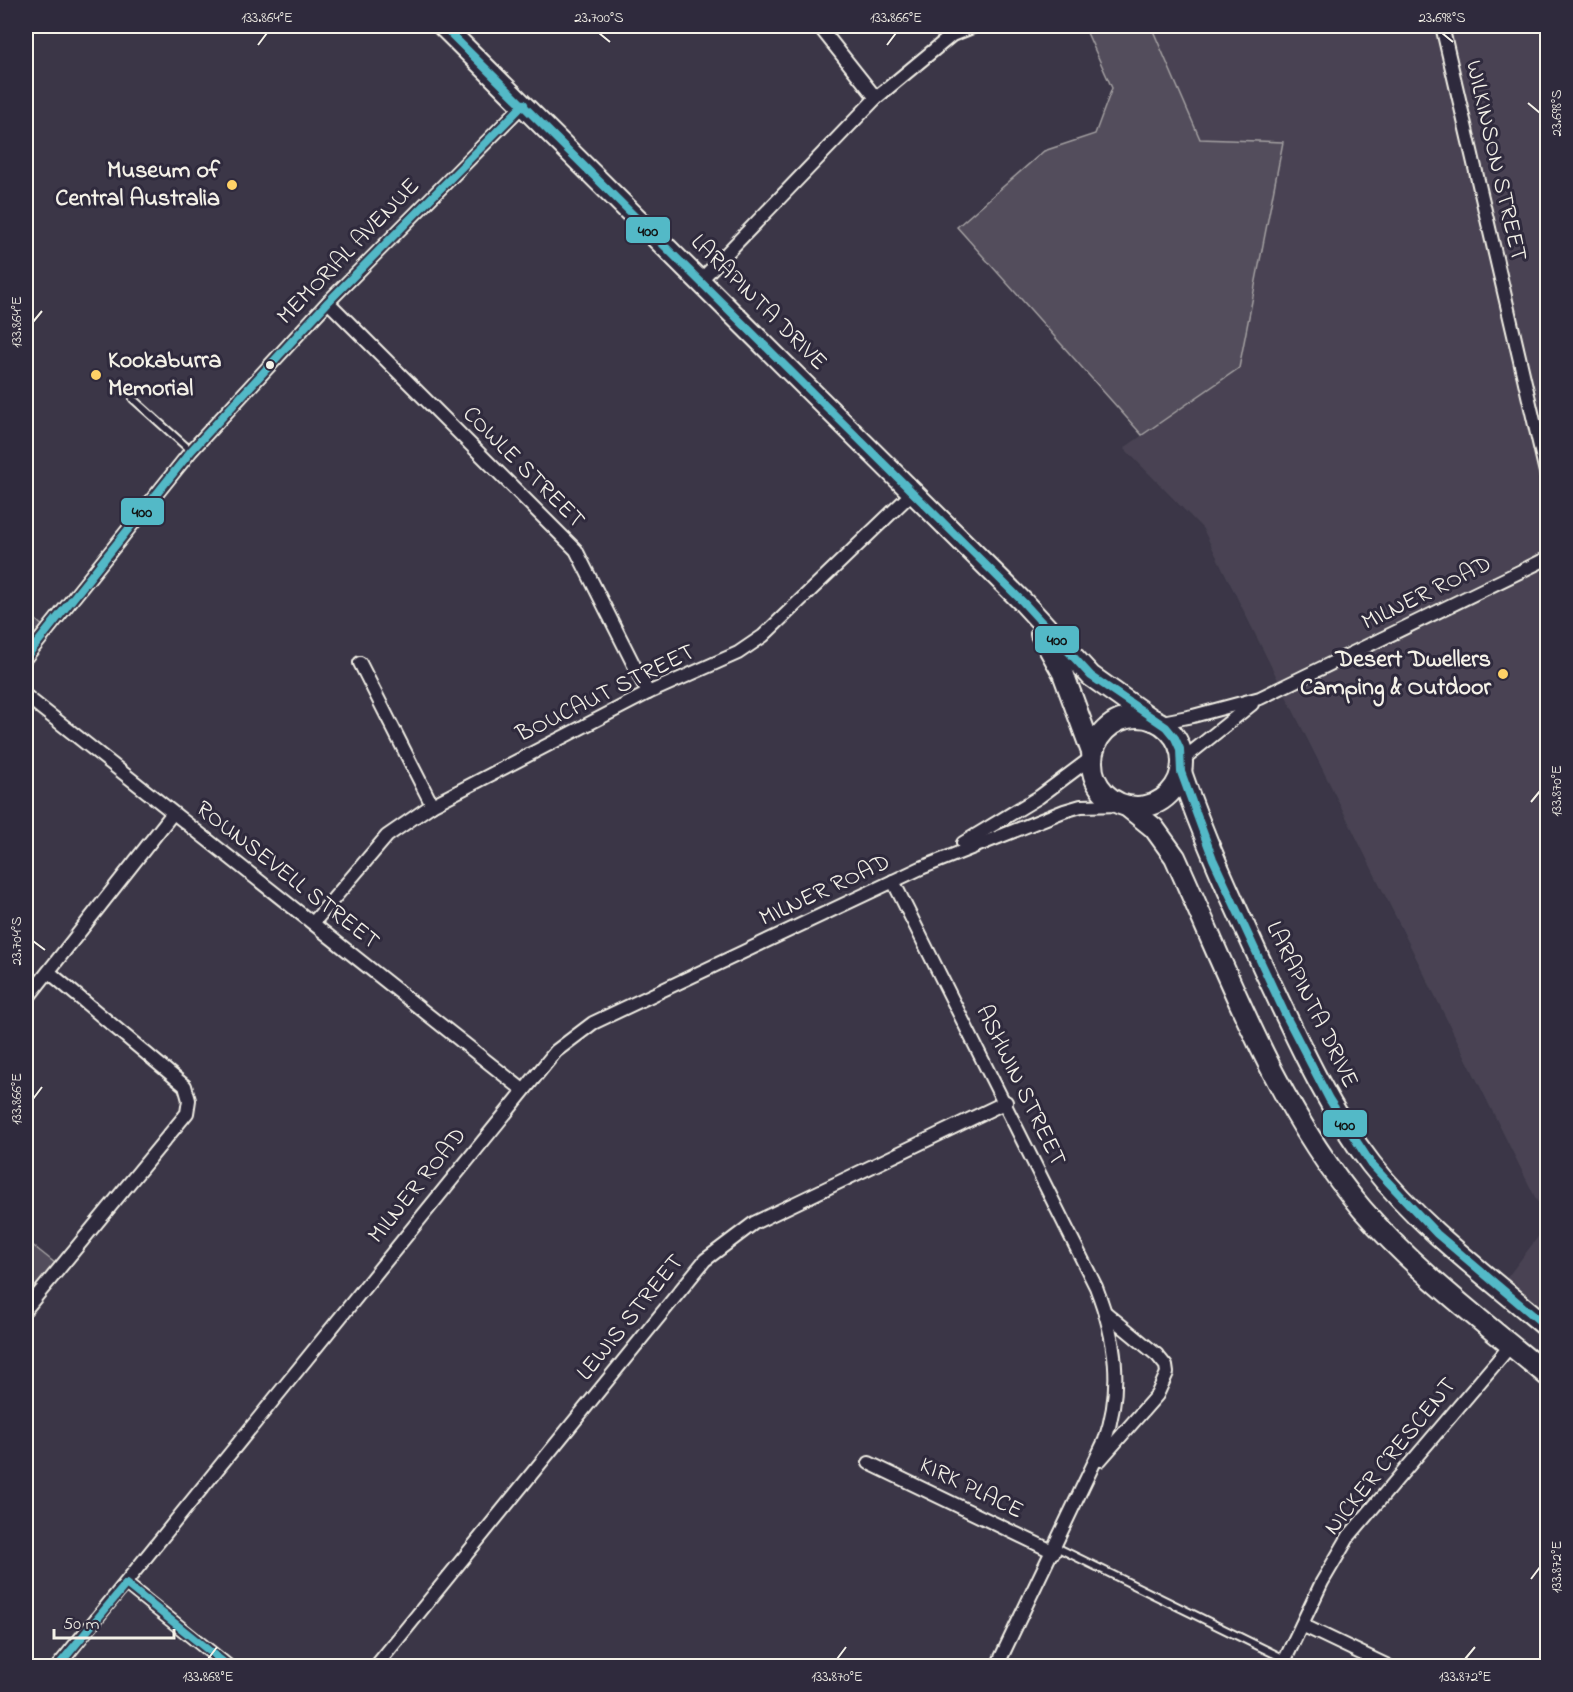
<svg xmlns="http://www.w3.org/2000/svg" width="1573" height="1692" font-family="'Indie Flower',sans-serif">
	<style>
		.built { fill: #484352 }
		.green { fill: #534e5c; stroke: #a4a0a2; stroke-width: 1.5 }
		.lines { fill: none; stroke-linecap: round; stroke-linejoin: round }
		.service-casing { stroke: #f4f1e8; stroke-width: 10 }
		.minor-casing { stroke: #f4f1e8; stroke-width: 16 }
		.primary-casing { stroke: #f4f1e8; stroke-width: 24 }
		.service { stroke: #2f2a3d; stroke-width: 6 }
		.minor { stroke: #2f2a3d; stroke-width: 12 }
		.primary { stroke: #2f2a3d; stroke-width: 20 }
		.bus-1-casing { stroke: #2f2a3d; stroke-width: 12 }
		.bus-1 { stroke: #53b9c7; stroke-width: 8 }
		.ticks { fill: none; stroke: #f4f1e8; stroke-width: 2 }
		.poi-dot { fill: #ffd166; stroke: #2f2a3d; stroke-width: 2 }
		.bus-dot { fill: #f4f1e8; stroke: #2f2a3d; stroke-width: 2 }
		.labels { text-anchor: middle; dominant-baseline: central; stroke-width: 6; stroke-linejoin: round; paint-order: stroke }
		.street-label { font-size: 24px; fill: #f4f1e8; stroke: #2f2a3d }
		.poi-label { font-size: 24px; font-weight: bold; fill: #f4f1e8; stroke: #2f2a3d; text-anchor: end }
		.line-badge { stroke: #2f2a3d; stroke-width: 2 }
		.pale-badge-label { font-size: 16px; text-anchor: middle; font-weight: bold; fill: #111 }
		.neatline { fill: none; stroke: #f4f1e8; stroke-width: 2 }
		.ticks-label { font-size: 15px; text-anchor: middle; fill: #f4f1e8 }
	</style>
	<rect width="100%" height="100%" fill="#3b3647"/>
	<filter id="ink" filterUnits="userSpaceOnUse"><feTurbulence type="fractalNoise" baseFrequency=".0167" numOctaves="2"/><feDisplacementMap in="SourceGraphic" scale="12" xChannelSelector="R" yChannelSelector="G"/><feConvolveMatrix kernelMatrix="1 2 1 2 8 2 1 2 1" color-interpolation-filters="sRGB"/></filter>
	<g filter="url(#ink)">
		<g class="built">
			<polygon points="1151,26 1547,26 1547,1214 1537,1201 1203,529 1124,448 1239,368 1283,142 1200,139"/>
			<polygon points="1547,1225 1547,1328 1500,1287"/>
		</g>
		<g class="green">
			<polygon points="1084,26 1151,26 1200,139 1283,142 1239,368 1142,435 957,227 1044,151 1095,134 1112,88"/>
			<polygon points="26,611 47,630 26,657"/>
			<polygon points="26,1240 60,1267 26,1309"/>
		</g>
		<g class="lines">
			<defs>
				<g id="service">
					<polyline points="133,399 191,451"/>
					<polyline points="1056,1547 1285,1659"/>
				</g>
				<g id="minor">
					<polyline points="819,26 876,98"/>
					<polyline points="1442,26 1548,481"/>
					<polyline points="700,281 876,98 952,35 975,26"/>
					<polyline points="328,302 576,550 648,693"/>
					<polyline points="26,657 191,451 328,302 524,104"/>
					<polyline points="360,663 432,805"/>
					<polyline points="26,696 523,1090"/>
					<polyline points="1157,723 1193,716 1260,698 1548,558"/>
					<polyline points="1182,760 1252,704"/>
					<polyline points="963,843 1039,797 1091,758"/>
					<path d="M 893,881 L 1096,1287 C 1116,1339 1123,1386 1105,1440 L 997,1666"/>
					<polyline points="313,923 387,836 432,805 648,693 738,653 763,636 912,493"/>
					<polyline points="26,1000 173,813"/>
					<polyline points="26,1309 187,1113 189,1100 185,1086 49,972"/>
					<polyline points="1100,1460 1157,1395 1167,1373 1166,1366 1157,1355 1106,1313"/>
					<polyline points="869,1463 1054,1552"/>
					<polyline points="126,1584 228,1666"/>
					<polyline points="1302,1625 1388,1666"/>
					<polyline points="58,1666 556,1051 593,1023 921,868 1064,811 1081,806 1121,805"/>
					<polyline points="376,1666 705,1260 754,1223 1006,1102"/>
					<polyline points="1282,1666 1322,1582 1349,1536 1511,1345"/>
				</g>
				<g id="primary">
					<polyline points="443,26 1023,602 1091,676 1153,720"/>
					<polyline points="1041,634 1063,673 1092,752"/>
					<circle cx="1137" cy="762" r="45"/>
					<path d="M 1181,772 C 1204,840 1234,904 1264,969 C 1295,1035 1326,1106 1371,1164 C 1420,1227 1487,1276 1548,1328"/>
					<path d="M 1128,807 L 1154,828 L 1175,857 C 1229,976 1276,1107 1362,1209 C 1416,1272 1485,1323 1548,1376"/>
				</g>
			</defs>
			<use href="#service" class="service-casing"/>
			<use href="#minor" class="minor-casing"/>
			<use href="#primary" class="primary-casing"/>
			<use href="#service" class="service"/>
			<use href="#minor" class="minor"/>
			<use href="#primary" class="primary"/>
			<defs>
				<g id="bus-1">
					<polyline points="443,26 1023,602 1091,676 1166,727 1175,738 1180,749 1181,772 1213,859 1286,1016 1329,1099 1372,1165 1437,1234 1548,1328"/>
					<polyline points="26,657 191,451 328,302 524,104"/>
					<polyline points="58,1666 126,1584 228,1666"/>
				</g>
			</defs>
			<use href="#bus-1" class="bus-1-casing"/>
			<use href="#bus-1" class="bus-1"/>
		</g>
	</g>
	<path class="ticks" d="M 599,33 L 610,42M 1442,33 L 1453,42M 258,45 L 267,33M 887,45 L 896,33M 1528,103 L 1540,113M 33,322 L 42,311M 1531,802 L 1540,791M 33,941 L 45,950M 33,1099 L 42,1087M 1531,1579 L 1540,1567M 208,1659 L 217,1647M 837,1659 L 846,1647M 1465,1659 L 1475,1647"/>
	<g class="poi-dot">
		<circle cx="232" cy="185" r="6"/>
		<circle cx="96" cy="375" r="6"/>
		<circle cx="1503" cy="674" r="6"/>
	</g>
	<circle class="bus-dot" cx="270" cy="365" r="5"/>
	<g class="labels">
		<g class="street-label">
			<text transform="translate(1495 161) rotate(77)">WILKINSON STREET</text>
			<text transform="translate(349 252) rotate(-46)">MEMORIAL AVENUE</text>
			<text transform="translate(758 303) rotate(45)">LARAPINTA DRIVE</text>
			<text transform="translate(523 468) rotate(45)">COWLE STREET</text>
			<text transform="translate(1427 594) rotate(-26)">MILNER ROAD</text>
			<text transform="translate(606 694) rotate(-26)">BOUCAUT STREET</text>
			<text transform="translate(287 876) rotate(38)">ROUNSEVELL STREET</text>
			<text transform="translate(825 891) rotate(-25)">MILNER ROAD</text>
			<text transform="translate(1311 1005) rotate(64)">LARAPINTA DRIVE</text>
			<text transform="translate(1020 1086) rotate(64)">ASHWIN STREET</text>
			<text transform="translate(418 1186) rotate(-51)">MILNER ROAD</text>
			<text transform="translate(631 1318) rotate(-51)">LEWIS STREET</text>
			<text transform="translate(1391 1457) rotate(-51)">NICKER CRESCENT</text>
			<text transform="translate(971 1489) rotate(26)">KIRK PLACE</text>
		</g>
		<g class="poi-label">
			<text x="220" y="171">Museum of<tspan x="220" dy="28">Central Australia</tspan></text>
			<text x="108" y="361" text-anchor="start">Kookaburra<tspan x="108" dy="28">Memorial</tspan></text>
			<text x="1491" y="660">Desert Dwellers<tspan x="1491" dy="28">Camping &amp; Outdoor</tspan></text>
		</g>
	</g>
	<g class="line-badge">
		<rect x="625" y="216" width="46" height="28" rx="6" fill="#53b9c7"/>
		<rect x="120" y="497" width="45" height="29" rx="6" fill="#53b9c7"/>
		<rect x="1034" y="625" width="46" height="29" rx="6" fill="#53b9c7"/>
		<rect x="1322" y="1109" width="46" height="29" rx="6" fill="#53b9c7"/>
	</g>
	<g class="pale-badge-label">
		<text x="648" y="236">400</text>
		<text x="142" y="517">400</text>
		<text x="1057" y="645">400</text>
		<text x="1345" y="1130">400</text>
	</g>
	<rect width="1573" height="1692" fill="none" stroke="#2f2a3d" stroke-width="66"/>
	<path d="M54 1629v9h120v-9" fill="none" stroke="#f4f1e8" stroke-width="3"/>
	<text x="63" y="1629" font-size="18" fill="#f4f1e8" stroke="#2f2a3d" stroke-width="4.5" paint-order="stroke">50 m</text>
	<rect x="33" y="33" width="1507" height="1626" class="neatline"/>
	<g class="ticks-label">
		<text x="267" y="22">133.864°E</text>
		<text x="599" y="22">23.700°S</text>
		<text x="896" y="22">133.866°E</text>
		<text x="1442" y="22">23.698°S</text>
		<text transform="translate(1556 113) rotate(-90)" y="5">23.698°S</text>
		<text transform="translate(16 322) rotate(-90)" y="5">133.864°E</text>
		<text transform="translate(1556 791) rotate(-90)" y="5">133.870°E</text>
		<text transform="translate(16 941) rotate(-90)" y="5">23.704°S</text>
		<text transform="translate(16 1099) rotate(-90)" y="5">133.866°E</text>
		<text transform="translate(1556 1567) rotate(-90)" y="5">133.872°E</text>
		<text x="208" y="1681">133.868°E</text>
		<text x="837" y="1681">133.870°E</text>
		<text x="1465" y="1681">133.872°E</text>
	</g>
</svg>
